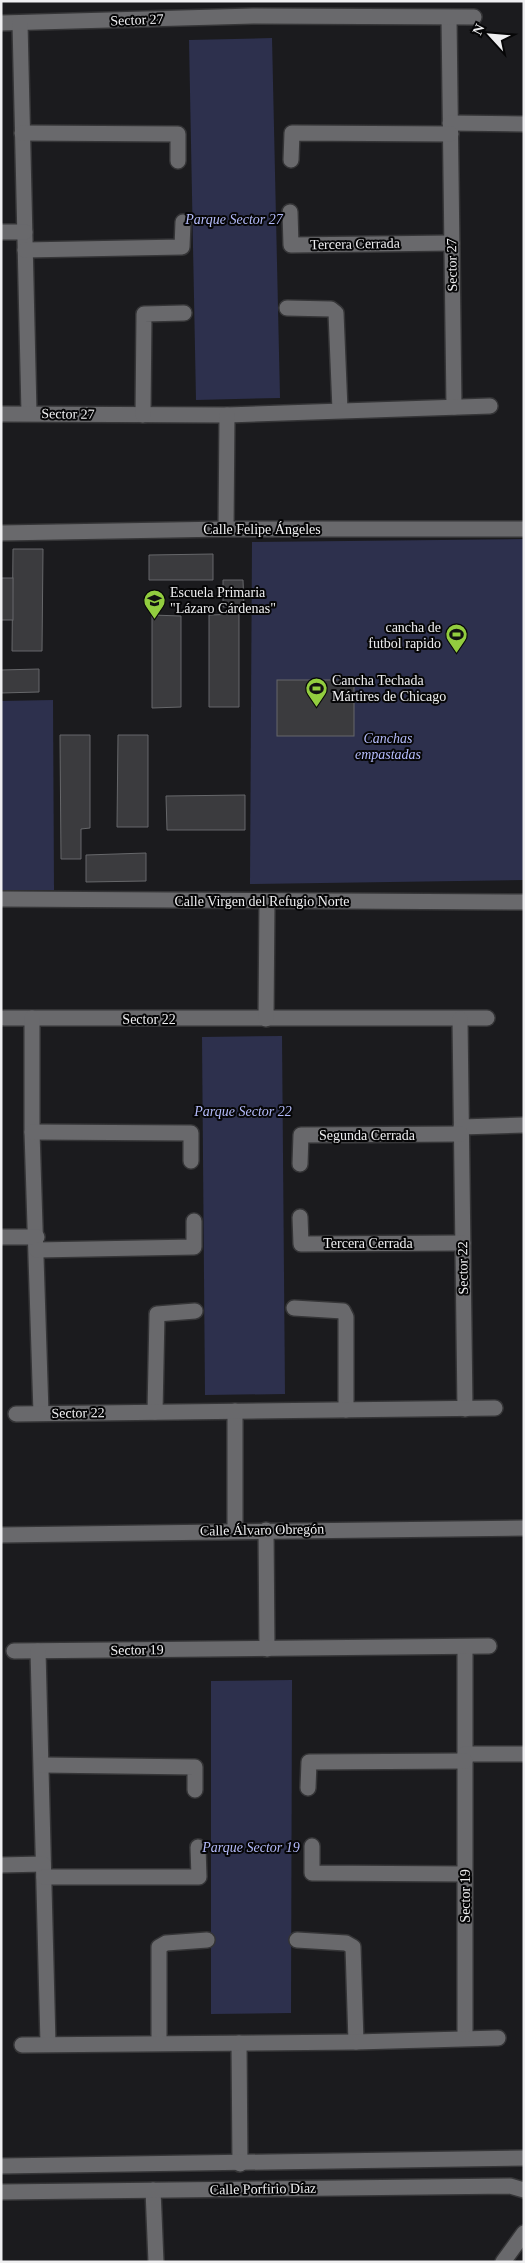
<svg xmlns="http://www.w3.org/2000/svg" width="525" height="2263" font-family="'Times New Roman',serif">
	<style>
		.green { fill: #2d304d }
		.building { fill: #3b3b3e; stroke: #66676a }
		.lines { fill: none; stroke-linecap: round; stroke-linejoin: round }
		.minor-casing { stroke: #353537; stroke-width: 18 }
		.tertiary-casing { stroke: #353537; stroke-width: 18 }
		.minor { stroke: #69696c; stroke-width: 15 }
		.tertiary { stroke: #69696c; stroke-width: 15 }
		.labels { text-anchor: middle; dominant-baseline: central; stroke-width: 4; stroke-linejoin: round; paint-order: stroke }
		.street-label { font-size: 14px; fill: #efeff1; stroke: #060607 }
		.park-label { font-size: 14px; font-style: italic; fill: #b4bbfa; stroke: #060607 }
		.poi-label { font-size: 14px; fill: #efeff1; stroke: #060607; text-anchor: start }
	</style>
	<rect width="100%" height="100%" fill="#1b1b1e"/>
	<g class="green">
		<polygon points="272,38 280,398 196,400 189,40"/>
		<polygon points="524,539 524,880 250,884 252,542"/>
		<polygon points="53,700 54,890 1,890 1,701"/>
		<polygon points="282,1036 285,1394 205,1395 202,1037"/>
		<polygon points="292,1680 291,2013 211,2014 211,1681"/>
	</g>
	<g class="building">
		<polygon points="13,549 43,549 42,651 12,651"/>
		<polygon points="213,554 213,580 149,580 149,555"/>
		<rect x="1" y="578" width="12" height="42"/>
		<polygon points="223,580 243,580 244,607 223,607"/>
		<polygon points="239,614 239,707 209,707 209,615"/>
		<polygon points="152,615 181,616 181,707 152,708"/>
		<polygon points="39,669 39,692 1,693 1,670"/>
		<rect x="277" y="680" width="77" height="56"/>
		<polygon points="60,735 90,735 90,828 81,829 81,859 61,859"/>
		<polygon points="118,735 148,735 148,827 117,827"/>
		<polygon points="245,795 245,830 167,830 166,796"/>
		<polygon points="146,853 146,881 86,882 86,855"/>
	</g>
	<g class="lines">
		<defs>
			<g id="minor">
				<polyline points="449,18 454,407"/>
				<polyline points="1,23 253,16 474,17"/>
				<polyline points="20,23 29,413"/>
				<polyline points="450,123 524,124"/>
				<polyline points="22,133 178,134 178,161"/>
				<polyline points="291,160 292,133 451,134"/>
				<polyline points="290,212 291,245 452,243"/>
				<polyline points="1,232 25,232"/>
				<polyline points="25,250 182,247 183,222"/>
				<polyline points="287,308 331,309 336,313 340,410"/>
				<polyline points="1,414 227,415 490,406"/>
				<polyline points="143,415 144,314 184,313"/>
				<polyline points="226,529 227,415"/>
				<polyline points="1,533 226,529 524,529"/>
				<polyline points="4,1018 487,1018"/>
				<polyline points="32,1018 32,1132 41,1413"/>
				<polyline points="266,1019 267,901"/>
				<polyline points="460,1019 465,1409"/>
				<polyline points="461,1127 524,1125"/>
				<polyline points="32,1132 191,1133 191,1161"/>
				<polyline points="300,1164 301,1135 461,1134"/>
				<polyline points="300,1217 301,1244 463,1243"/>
				<polyline points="1,1237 37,1237"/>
				<polyline points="37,1250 194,1247 194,1221"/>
				<polyline points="294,1308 343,1311 346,1317 346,1410"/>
				<polyline points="235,1411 235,1530"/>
				<polyline points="155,1412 157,1314 195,1311"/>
				<polyline points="16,1414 495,1408"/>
				<polyline points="266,1530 267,1649"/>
				<polyline points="1,1535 524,1528"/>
				<polyline points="465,1647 465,2038"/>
				<polyline points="14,1651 489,1646"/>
				<polyline points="38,1651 48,2044"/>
				<polyline points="465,1754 524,1754"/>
				<polyline points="42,1765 195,1767 195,1790"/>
				<polyline points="308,1788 309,1762 465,1761"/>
				<polyline points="312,1846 312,1873 465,1874"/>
				<polyline points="1,1865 43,1864"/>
				<polyline points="44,1877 199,1877 198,1847"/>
				<polyline points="297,1940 346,1943 353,1947 356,2042"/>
				<polyline points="159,2043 159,1947 166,1943 207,1940"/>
				<polyline points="239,2043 240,2164"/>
				<polyline points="22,2045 356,2042 498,2038"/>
				<polyline points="1,2166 524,2158"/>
				<polyline points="153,2190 156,2262"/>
				<polyline points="1,2192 510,2186 524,2190"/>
				<polyline points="503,2262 524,2233"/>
			</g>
			<polyline id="tertiary" points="1,899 524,902"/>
		</defs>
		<use href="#minor" class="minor-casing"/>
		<use href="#tertiary" class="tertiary-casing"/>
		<use href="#minor" class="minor"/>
		<use href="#tertiary" class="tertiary"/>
	</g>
	<defs>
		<symbol id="school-pin" viewBox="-11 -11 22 30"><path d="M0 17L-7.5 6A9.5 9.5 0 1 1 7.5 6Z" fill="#92cd3f" stroke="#060607"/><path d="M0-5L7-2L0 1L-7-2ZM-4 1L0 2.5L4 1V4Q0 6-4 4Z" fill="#111"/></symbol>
		<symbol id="stadium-pin" viewBox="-11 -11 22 30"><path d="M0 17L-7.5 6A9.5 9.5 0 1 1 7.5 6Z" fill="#92cd3f" stroke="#060607"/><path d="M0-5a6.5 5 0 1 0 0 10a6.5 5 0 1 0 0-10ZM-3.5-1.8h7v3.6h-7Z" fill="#111"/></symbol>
	</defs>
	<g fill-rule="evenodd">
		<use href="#school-pin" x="142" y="588" width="25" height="34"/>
		<use href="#stadium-pin" x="444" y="622" width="25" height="34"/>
		<use href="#stadium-pin" x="304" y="676" width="25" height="34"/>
	</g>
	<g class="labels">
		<g class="street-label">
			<text transform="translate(137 20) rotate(-2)">Sector 27</text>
			<text transform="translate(355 244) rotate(-1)">Tercera Cerrada</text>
			<text transform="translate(452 265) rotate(-91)">Sector 27</text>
			<text transform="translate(68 414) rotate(1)">Sector 27</text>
			<text x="262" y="529">Calle Felipe Ángeles</text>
			<text x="262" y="901">Calle Virgen del Refugio Norte</text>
			<text x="149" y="1019">Sector 22</text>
			<text x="367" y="1135">Segunda Cerrada</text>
			<text x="368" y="1243">Tercera Cerrada</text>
			<text transform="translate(463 1268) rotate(-91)">Sector 22</text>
			<text transform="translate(78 1413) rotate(-1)">Sector 22</text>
			<text transform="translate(262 1530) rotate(-1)">Calle Álvaro Obregón</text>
			<text transform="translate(137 1650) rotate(-1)">Sector 19</text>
			<text transform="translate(465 1896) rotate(-90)">Sector 19</text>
			<text transform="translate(263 2189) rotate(-1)">Calle Porfirio Díaz</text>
		</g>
		<g class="park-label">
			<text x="234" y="219">Parque Sector 27</text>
			<text x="388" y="738">Canchas<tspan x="388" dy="16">empastadas</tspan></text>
			<text x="243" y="1111">Parque Sector 22</text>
			<text x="251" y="1847">Parque Sector 19</text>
		</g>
		<g class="poi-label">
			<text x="170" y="592">Escuela Primaria<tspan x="170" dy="16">"Lázaro Cárdenas"</tspan></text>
			<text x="441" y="627" text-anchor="end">cancha de<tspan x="441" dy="16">futbol rapido</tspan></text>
			<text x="332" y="680">Cancha Techada<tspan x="332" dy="16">Mártires de Chicago</tspan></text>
		</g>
	</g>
	<rect width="525" height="2263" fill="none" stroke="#efeff1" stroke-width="5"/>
	<g transform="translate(490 35) rotate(296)" stroke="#060607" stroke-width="4" paint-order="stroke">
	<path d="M0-4L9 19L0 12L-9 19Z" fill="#efeff1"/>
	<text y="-8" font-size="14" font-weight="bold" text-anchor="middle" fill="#efeff1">N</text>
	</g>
</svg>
